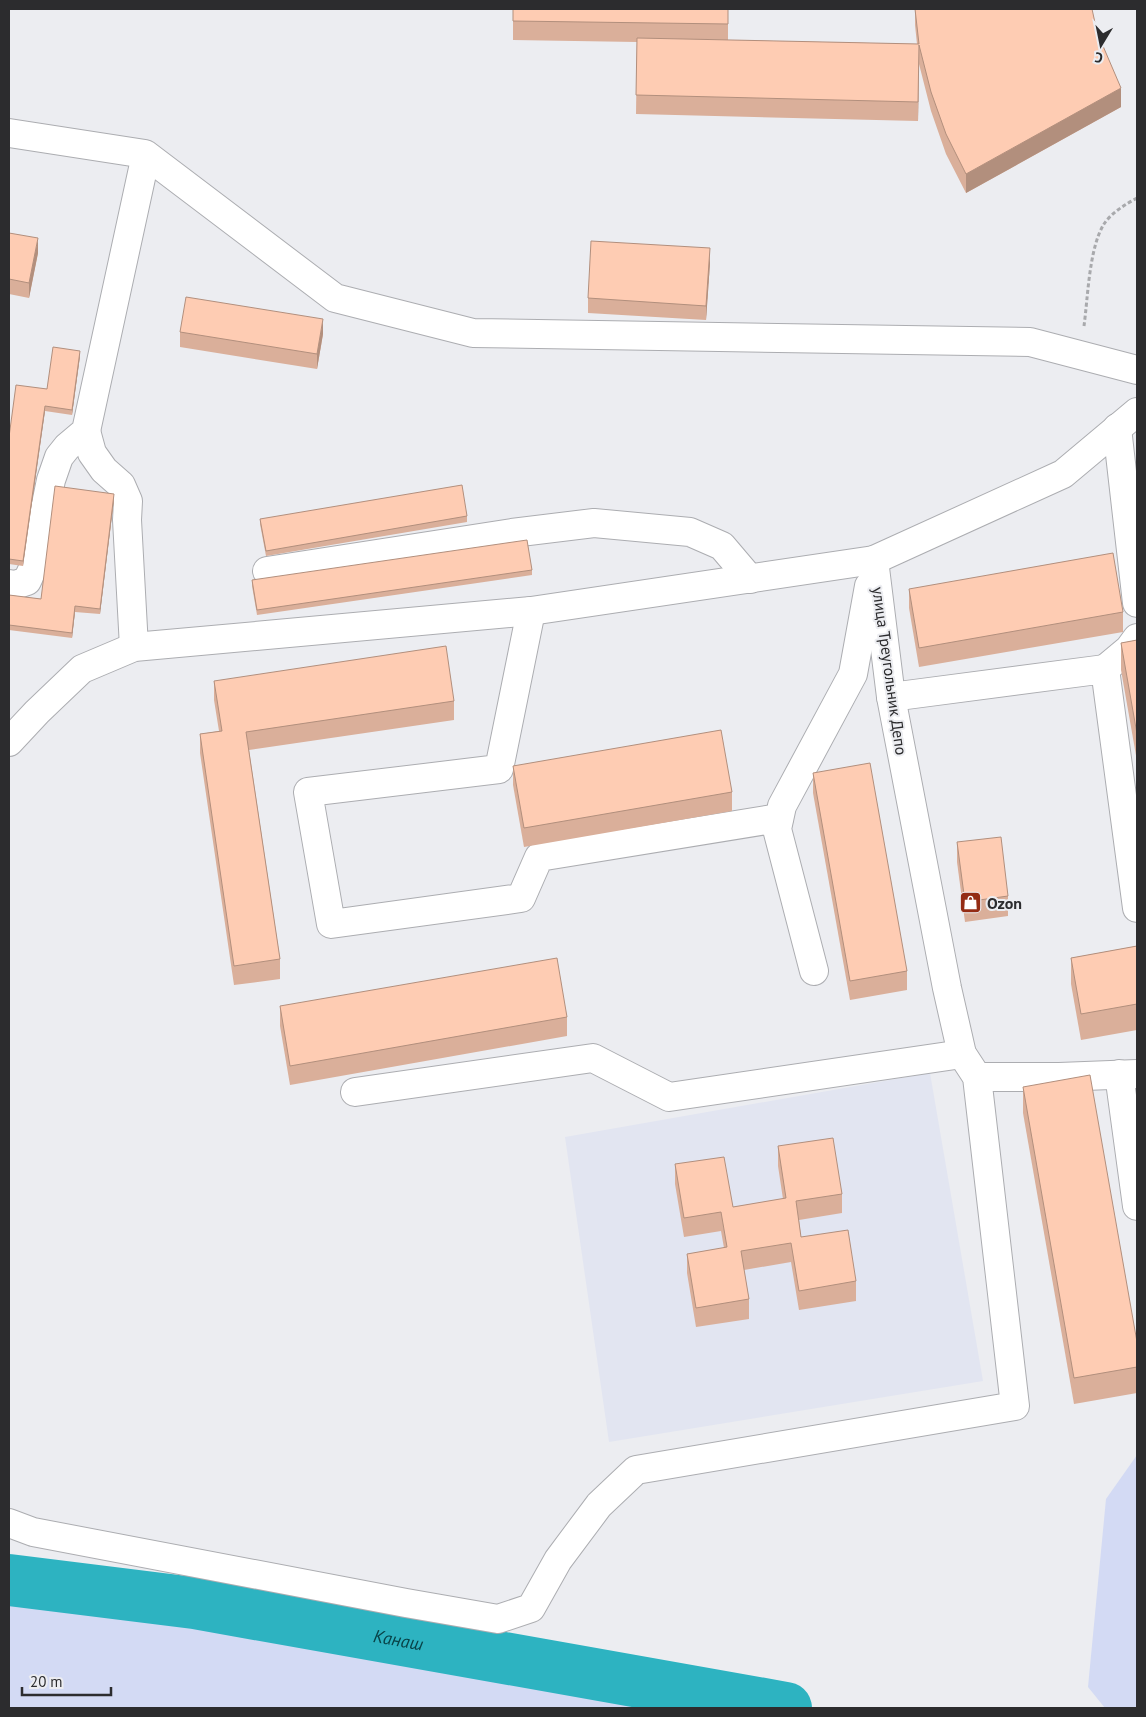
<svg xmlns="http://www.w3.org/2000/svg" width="1146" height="1717" font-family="'PT Sans',sans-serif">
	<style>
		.built { fill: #e2e5f1 }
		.green { fill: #d3daf4 }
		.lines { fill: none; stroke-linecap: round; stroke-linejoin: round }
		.river { stroke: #2db3c1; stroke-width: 52 }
		.minor-casing { stroke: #acadb1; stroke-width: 30 }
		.path { stroke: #a8a9ac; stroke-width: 3; stroke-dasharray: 4 2.5; stroke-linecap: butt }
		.minor { stroke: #fff; stroke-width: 28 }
		.wall { fill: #daaf9a }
		.shaded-wall { fill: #b28f7d }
		.building { fill: #feccb3; stroke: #b28f7d }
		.labels { text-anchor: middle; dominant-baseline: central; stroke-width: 4; stroke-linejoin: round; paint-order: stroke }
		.street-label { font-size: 16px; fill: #2c2c2e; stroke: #ecedf1 }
		.poi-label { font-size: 16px; font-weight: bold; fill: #2c2c2e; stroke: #ecedf1; text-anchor: start }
		.water-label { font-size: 18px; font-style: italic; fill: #084348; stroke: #ecedf1 }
	</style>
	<rect width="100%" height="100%" fill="#ecedf1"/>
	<polygon class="built" points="930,1073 983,1381 609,1442 565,1137"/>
	<g class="green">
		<polygon points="1137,1455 1137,1708 1105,1708 1088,1687 1106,1499"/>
		<polygon points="9,1578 707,1708 9,1708"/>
	</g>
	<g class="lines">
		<path class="river" id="s1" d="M 9,1580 L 194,1603 L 786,1708"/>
		<defs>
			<g id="minor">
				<polyline points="9,133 145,154 335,298 473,333 1030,342 1137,370"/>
				<polyline points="1117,428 1137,603"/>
				<polyline points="86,431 92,453 104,470 121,485 128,501 127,520 134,647"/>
				<polyline points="267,571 512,533 594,523 690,532 722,546 750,579"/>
				<polyline points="9,584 15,585 27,581 33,568 51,480 59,457 67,447 86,431 144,164"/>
				<polyline points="531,611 499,769 308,792 331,924 521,898 539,857 779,818"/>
				<polyline points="1105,669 1129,649 1137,638"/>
				<polyline points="891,697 1105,669 1137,908"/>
				<polyline points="9,742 37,712 82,669 134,647 531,611 874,560 1063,474 1137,412"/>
				<polyline points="814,971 777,829 782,806 853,674 869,586"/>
				<polyline points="1119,1074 1137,1206"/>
				<polyline points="977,1077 1059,1077 1137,1074"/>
				<polyline points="355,1092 593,1058 669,1097 962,1054"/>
				<polyline points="9,1523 33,1532 406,1603 498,1619 531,1608 558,1560 599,1505 636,1470 1015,1406 977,1077 962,1054 947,988 891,697 874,560"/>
			</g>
		</defs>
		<use href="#minor" class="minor-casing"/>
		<path class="path" d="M 1084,326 C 1088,297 1089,248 1104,224 C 1111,213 1126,204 1137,198"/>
		<use href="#minor" class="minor"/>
	</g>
	<g class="wall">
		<polygon points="513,9 728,9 728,40 917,44 915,25 915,9 1097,32 1121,107 966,193 946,154 931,111 919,64 918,121 636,114 637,42 513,40"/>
		<polygon points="9,233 38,253 29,298 9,294"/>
		<polygon points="710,263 706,320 588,313 588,298"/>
		<polygon points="180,332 323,334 317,369 180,347"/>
		<polygon points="80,356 72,415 45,411 23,566 9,564 9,437 47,389"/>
		<polygon points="114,499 100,614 75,612 72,638 9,630 9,595 41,599"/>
		<polygon points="467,516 467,522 266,556 260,524 260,519"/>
		<polygon points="532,570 532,575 257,615 252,586 252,580"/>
		<polygon points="909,589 1123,612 1123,632 919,667 909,608"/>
		<polygon points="1137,640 1137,761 1121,670 1121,643"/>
		<polygon points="214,681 454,701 454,720 249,750 280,959 280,979 234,985 200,753 200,734 219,731 214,700"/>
		<polygon points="513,766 732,792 732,811 524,847 513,785"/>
		<polygon points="813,773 907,971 907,990 850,1000 813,793"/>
		<polygon points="957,842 1008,896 1008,916 965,922 957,862"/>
		<polygon points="1137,946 1137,1030 1081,1040 1071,984 1071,958"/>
		<polygon points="280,1006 567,1017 567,1036 290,1085 280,1026"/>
		<polygon points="1023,1087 1137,1367 1137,1393 1074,1404 1023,1113"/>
		<polygon points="778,1146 842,1194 842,1213 799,1220 801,1237 856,1281 856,1301 799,1310 791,1262 744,1270 749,1299 749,1319 696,1327 687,1273 687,1254 724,1248 721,1231 684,1237 675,1184 675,1164 733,1207 783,1199 778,1166"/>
	</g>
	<g class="shaded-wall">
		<polygon points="919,45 919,64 918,121 918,102"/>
		<polygon points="1121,88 1121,107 966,193 966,174"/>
		<polygon points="38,238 38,253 29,298 29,283"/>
		<polygon points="710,248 710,263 706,320 706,306"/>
		<polygon points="323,319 323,334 317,369 317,354"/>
		<polygon points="80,351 80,356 72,415 72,410"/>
		<polygon points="45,406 45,411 23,566 23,561"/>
		<polygon points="114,494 114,499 100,614 100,609"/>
		<polygon points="75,606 75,612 72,638 72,633"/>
	</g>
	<g class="building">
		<polygon points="513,9 728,9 728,24 513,21"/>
		<polygon points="915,9 1092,9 1097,32 1121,88 966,174 946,134 931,92 919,45 918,102 636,95 637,38 919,44"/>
		<polygon points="9,233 38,238 29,283 9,279"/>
		<polygon points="591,241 710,248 706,306 588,298"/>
		<polygon points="186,297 323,319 317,354 180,332"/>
		<polygon points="53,347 80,351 72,410 45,406 23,561 9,559 9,437 16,385 47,389"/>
		<polygon points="462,485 467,516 266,551 260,519"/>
		<polygon points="55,486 114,494 100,609 75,606 72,633 9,625 9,595 41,599"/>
		<polygon points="527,540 532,570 257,610 252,580"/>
		<polygon points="1113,553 1123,612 919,648 909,589"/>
		<polygon points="1137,640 1137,734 1121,643"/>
		<polygon points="446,646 454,701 246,732 280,959 234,966 200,734 222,731 214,681"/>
		<polygon points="721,730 732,792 524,828 513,766"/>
		<polygon points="870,763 907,971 850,981 813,773"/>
		<polygon points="1001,837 1008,896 965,902 957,842"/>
		<polygon points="1137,946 1137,1004 1081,1014 1071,958"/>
		<polygon points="557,958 567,1017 290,1066 280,1006"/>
		<polygon points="1090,1075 1137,1342 1137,1367 1074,1378 1023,1087"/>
		<polygon points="833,1138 842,1194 796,1201 801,1237 848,1230 856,1281 799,1291 791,1243 741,1251 749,1299 696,1308 687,1254 727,1247 721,1212 684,1218 675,1164 724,1157 733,1207 786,1198 778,1146"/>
	</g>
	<defs>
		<symbol id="shop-square" viewBox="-11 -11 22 22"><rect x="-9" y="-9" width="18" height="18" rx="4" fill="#942c14" stroke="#ecedf1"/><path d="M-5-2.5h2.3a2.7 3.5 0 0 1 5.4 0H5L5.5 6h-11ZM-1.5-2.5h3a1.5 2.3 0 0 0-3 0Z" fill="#fff"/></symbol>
	</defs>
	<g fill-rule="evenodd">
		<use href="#shop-square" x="958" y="890" width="25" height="25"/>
	</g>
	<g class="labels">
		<g class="street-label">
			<text transform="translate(890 671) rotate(82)">улица Треугольник Депо</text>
		</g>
		<g class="poi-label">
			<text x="987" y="903">Ozon</text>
		</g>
		<g class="water-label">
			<text stroke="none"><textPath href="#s1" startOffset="394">Канаш</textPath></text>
		</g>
	</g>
	<rect width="1146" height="1717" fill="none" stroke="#2c2c2e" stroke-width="20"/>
	<g transform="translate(1101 45) rotate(190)" stroke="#ecedf1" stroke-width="4" paint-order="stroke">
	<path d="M0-4L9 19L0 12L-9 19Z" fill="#2c2c2e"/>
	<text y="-8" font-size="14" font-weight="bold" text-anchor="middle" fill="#2c2c2e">С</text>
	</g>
	<path d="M22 1687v8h89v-8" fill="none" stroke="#2c2c2e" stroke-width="2.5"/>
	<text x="30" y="1687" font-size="15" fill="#2c2c2e" stroke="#ecedf1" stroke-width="4" paint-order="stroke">20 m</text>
</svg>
